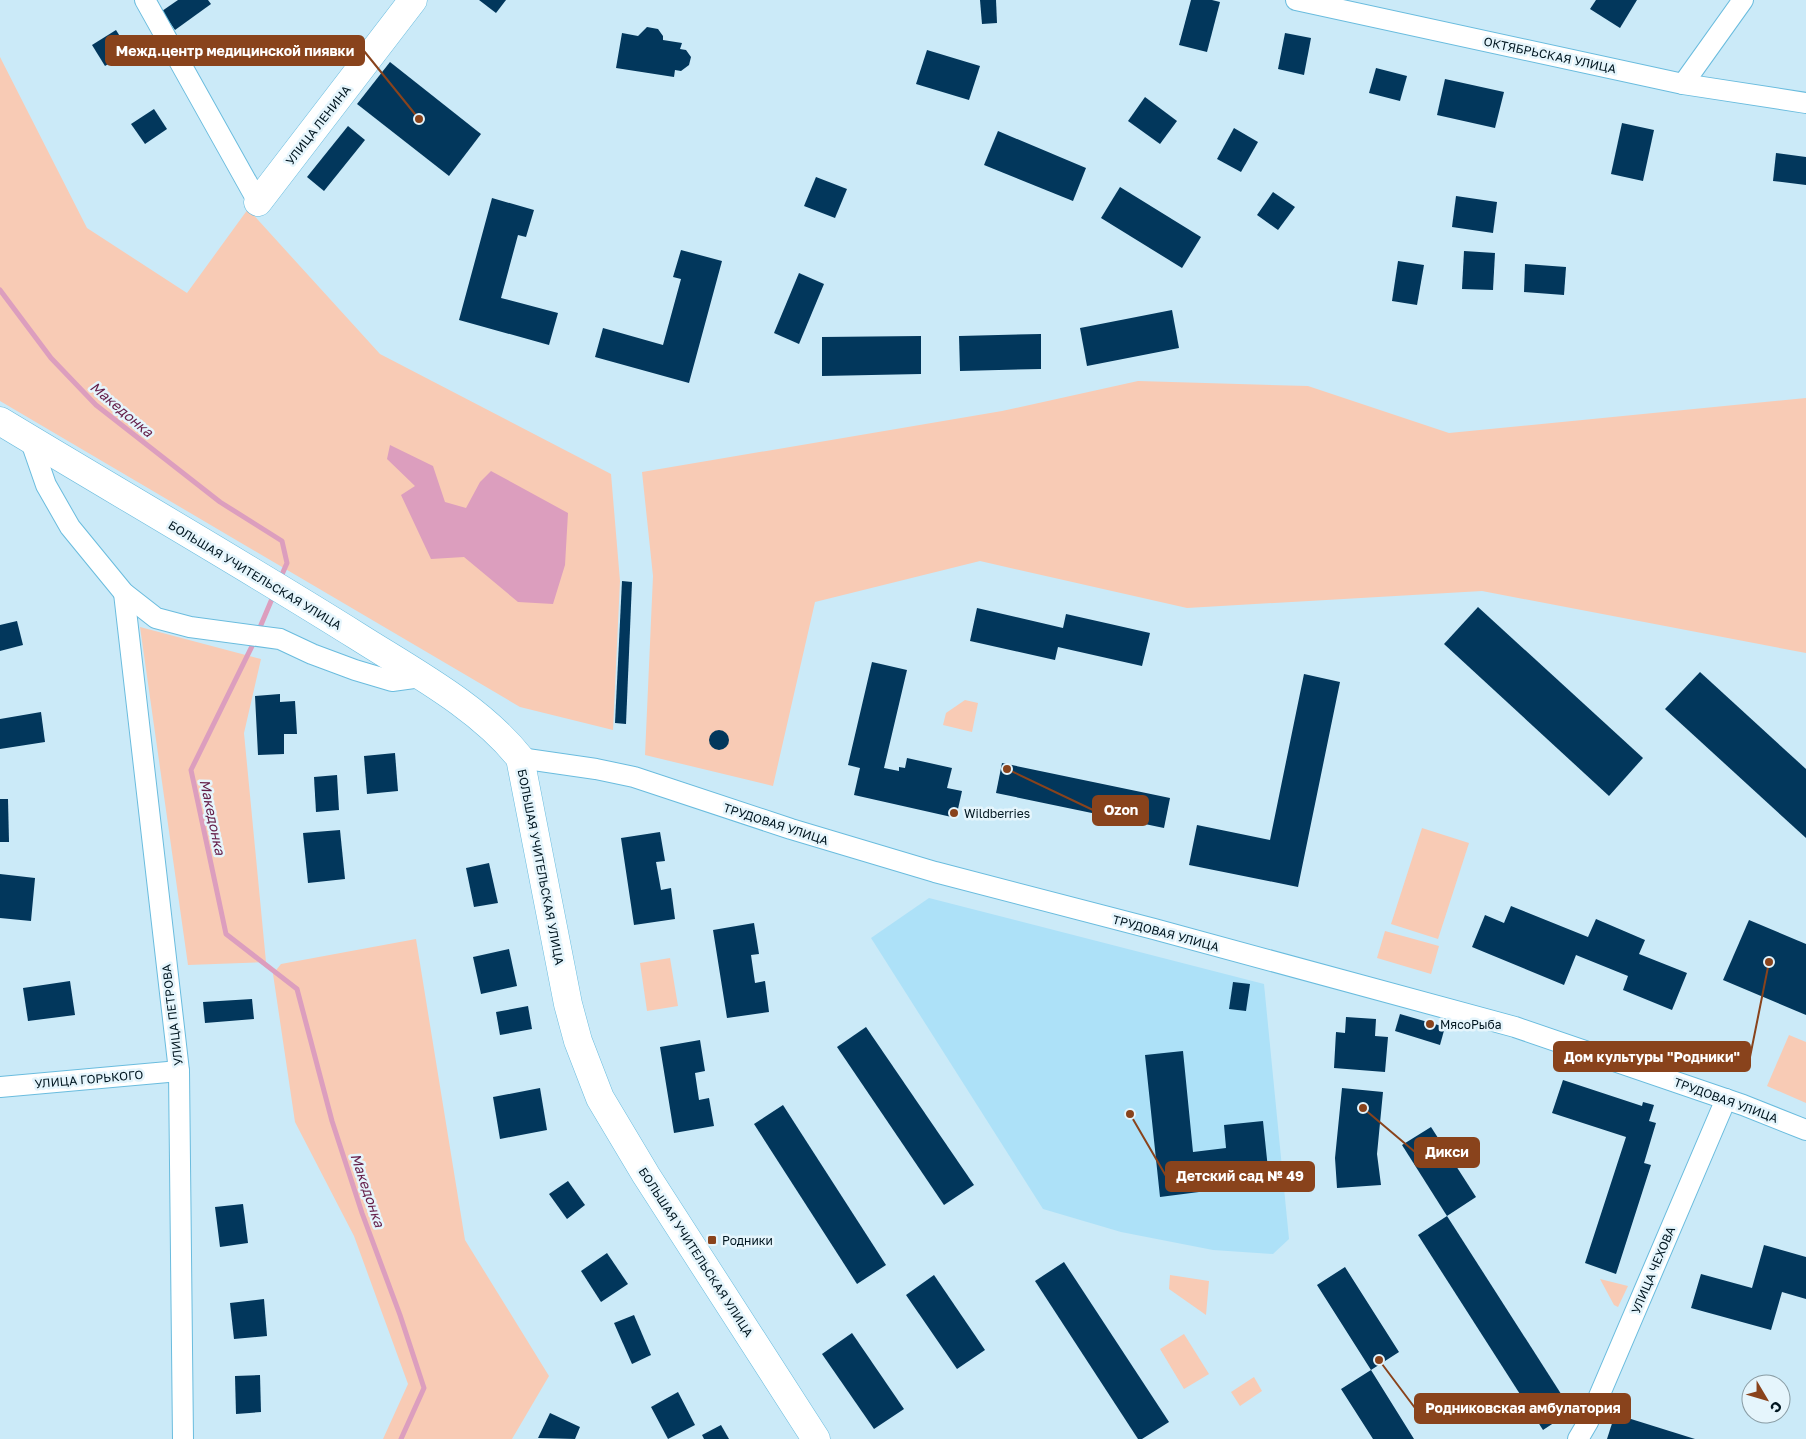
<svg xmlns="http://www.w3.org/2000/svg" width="1806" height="1439" font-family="'Golos Text',sans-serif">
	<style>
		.built { fill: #ade1f8 }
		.green { fill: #f8cbb5 }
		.water { fill: #dc9ebe }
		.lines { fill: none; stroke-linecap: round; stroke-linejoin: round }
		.stream { stroke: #dc9ebe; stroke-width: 5 }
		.building { fill: #02375c }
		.street-casing { stroke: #6abcde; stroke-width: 22 }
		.secondary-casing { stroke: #6abcde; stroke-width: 29 }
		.street { stroke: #fff; stroke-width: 20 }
		.secondary { stroke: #fff; stroke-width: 28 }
		.poi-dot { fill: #89431c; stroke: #e5f5fc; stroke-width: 2 }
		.labels { text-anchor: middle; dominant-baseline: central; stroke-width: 5; stroke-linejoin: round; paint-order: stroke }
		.street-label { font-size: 12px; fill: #001620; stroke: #e5f5fc }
		.poi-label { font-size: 12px; fill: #001620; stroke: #e5f5fc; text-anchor: start }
		.water-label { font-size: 14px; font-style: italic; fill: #641d48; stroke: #e5f5fc }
		.leader { fill: none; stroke: #89431c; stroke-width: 2 }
		.callout-dot { fill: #89431c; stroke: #e5f5fc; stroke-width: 2 }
		.callout { fill: #89431c; stroke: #89431c; stroke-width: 2 }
		.callout-label { font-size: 14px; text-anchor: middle; font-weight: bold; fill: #fff }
	</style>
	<rect width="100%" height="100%" fill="#cbeaf8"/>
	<polygon class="built" points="929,898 1264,984 1289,1239 1273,1254 1213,1250 1121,1232 1043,1209 871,938"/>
	<g class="green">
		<polygon points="0,57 87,228 187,293 248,209 380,354 611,474 620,581 613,730 520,707 0,401"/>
		<polygon points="1138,381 1308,386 1449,433 1806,398 1806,653 1482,591 1187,608 980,561 815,602 773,786 645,755 653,576 642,472 1002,411"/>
		<polygon points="140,627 261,659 244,733 266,962 188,965"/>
		<polygon points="965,700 978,703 972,732 943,725 946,713"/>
		<polygon points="1422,828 1469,843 1438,939 1391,924"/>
		<polygon points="1385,931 1439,946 1431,974 1377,958"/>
		<polygon points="416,939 465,1240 549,1376 512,1439 383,1439 408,1384 354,1236 295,1122 273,974 281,964"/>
		<polygon points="670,958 678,1006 647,1011 640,963"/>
		<polygon points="1789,1035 1806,1042 1806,1103 1767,1086"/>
		<polygon points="1170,1275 1209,1281 1206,1315 1169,1289"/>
		<polygon points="1600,1279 1628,1286 1618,1307 1614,1305"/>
		<polygon points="1184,1334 1209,1374 1184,1389 1160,1349"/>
		<polygon points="1254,1377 1262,1391 1240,1406 1231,1392"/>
	</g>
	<polygon class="water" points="390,445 433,466 445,502 466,508 480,482 491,471 568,513 565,565 553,604 518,602 464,557 431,559 401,495 415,486 387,459"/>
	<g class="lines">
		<g class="stream">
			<polyline points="0,290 51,358 96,405 220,502 282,541 287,563 280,579"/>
			<polyline points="258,632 274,594"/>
			<polyline points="255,640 191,770 226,934 297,989 332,1121 362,1213 400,1315 424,1388 401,1439"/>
		</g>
	</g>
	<g class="building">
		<polygon points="178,0 208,0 211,4 175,30 162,11"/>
		<polygon points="479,0 506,0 496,13"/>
		<polygon points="980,0 996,0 997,23 982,24"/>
		<polygon points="1191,0 1212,0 1220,2 1207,52 1179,45"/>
		<polygon points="1596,0 1637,0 1620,28 1590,9"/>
		<polygon points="647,27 658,29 663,36 663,40 682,43 680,49 686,50 691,57 689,65 681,71 675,70 674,77 616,68 622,33 638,36"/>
		<polygon points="116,30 129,51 105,66 92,45"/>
		<polygon points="1285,33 1311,38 1304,75 1278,69"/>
		<polygon points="927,50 980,66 969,100 916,84"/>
		<polygon points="390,62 481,134 449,176 357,104"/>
		<polygon points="1376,68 1407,76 1400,101 1369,93"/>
		<polygon points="1445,79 1504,92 1495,128 1437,115"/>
		<polygon points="1145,97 1177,121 1160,144 1128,121"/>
		<polygon points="154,109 167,129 145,144 131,124"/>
		<polygon points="1622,123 1654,130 1643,181 1611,174"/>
		<polygon points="348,126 365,140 324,191 307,177"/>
		<polygon points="1234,128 1258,142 1241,172 1217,159"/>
		<polygon points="998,131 1086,168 1073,201 984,165"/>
		<polygon points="1776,153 1806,157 1806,185 1773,181"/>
		<polygon points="816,177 847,189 835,218 804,206"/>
		<polygon points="1120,187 1201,237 1182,268 1101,218"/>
		<polygon points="1273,192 1295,207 1278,230 1257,215"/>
		<polygon points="1456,196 1497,202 1493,233 1452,227"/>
		<polygon points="492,198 534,210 526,237 518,235 501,298 558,313 549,345 459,320"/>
		<polygon points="681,250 722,261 689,383 595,357 603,328 663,345 681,279 673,277"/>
		<polygon points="1464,251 1495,253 1493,290 1462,289"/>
		<polygon points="1398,261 1424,265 1417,305 1392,301"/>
		<polygon points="1525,264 1566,267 1564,295 1524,292"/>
		<polygon points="799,273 824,284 799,344 774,333"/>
		<polygon points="1172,310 1179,348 1087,366 1080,328"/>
		<polygon points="1041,334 1041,369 960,371 959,336"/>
		<polygon points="921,336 921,374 822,376 822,337"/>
		<polygon points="622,581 632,582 626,724 615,723"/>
		<polygon points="1478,607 1643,758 1609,796 1444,644"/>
		<polygon points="977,608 1063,628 1066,614 1150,633 1142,666 1058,647 1055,660 970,641"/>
		<polygon points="17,621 23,645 0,651 0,625"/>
		<polygon points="872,662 907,670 884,768 899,771 899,767 905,768 907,758 952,768 947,788 962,791 956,818 854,795 860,768 848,765"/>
		<polygon points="1700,672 1806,769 1806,838 1665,709"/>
		<polygon points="1304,674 1340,682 1298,887 1189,865 1197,825 1270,840"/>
		<polygon points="280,694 280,702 295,701 297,734 284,734 284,754 258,755 255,696"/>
		<polygon points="41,712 45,742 0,749 0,719"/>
		<circle cx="719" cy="740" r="10"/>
		<polygon points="395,753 398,791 367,794 364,756"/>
		<polygon points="1002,763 1170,798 1164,828 996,793"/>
		<polygon points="337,775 339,810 316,812 314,777"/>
		<polygon points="0,799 8,799 9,842 0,842"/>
		<polygon points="340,830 345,879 308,883 303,833"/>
		<polygon points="660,832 665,861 656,862 661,890 671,888 675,919 634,925 621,838"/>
		<polygon points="489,863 498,903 474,907 466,868"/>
		<polygon points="0,874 35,878 31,921 0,918"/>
		<polygon points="1511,906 1588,937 1596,919 1645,940 1639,954 1687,973 1672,1010 1623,990 1628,976 1576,955 1564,985 1472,947 1485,915 1504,923"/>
		<polygon points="1749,920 1806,944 1806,1015 1723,980"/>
		<polygon points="754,923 759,954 751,955 755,983 765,981 769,1012 727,1018 713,930"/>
		<polygon points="509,949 517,986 481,994 473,957"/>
		<polygon points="70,981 75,1015 28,1021 23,988"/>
		<polygon points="1233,982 1250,984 1246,1011 1229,1009"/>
		<polygon points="252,999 254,1019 205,1023 203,1002"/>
		<polygon points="528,1006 532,1029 500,1035 496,1012"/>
		<polygon points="1400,1014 1445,1027 1440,1045 1395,1031"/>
		<polygon points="1346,1017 1376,1019 1375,1036 1388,1037 1385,1072 1334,1068 1336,1032 1345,1033"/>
		<polygon points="866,1027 974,1185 944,1205 837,1047"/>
		<polygon points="700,1040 705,1071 695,1073 699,1100 709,1098 714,1126 674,1133 660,1047"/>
		<polygon points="1183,1051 1193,1152 1226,1148 1224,1125 1263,1121 1270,1188 1235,1192 1233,1177 1229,1177 1227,1163 1196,1166 1199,1192 1160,1197 1145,1055"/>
		<polygon points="1563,1080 1642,1106 1643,1102 1654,1105 1649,1121 1656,1123 1644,1163 1651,1165 1616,1274 1585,1263 1626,1137 1552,1113"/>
		<polygon points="540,1088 547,1130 500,1139 493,1097"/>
		<polygon points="1342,1088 1383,1092 1377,1154 1381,1185 1337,1188 1335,1158"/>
		<polygon points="783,1105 886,1265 857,1284 754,1124"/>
		<polygon points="1431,1127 1476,1197 1447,1216 1402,1145"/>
		<polygon points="568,1181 585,1205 567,1219 549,1194"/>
		<polygon points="243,1204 248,1243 220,1247 215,1207"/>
		<polygon points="1447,1216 1572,1411 1543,1430 1418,1235"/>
		<polygon points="1764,1245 1806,1257 1806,1299 1782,1292 1771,1330 1691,1308 1701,1274 1752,1288"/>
		<polygon points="607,1253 628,1284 601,1302 581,1271"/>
		<polygon points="1064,1262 1169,1422 1142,1439 1138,1439 1035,1281"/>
		<polygon points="1345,1267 1399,1352 1371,1370 1414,1439 1373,1439 1341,1389 1371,1370 1317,1285"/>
		<polygon points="934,1275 985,1350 957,1369 906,1295"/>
		<polygon points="264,1299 267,1336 234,1339 230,1303"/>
		<polygon points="634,1315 651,1355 632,1364 614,1323"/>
		<polygon points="852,1333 904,1409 874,1429 822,1354"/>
		<polygon points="260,1375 261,1412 236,1414 235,1376"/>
		<polygon points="678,1392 695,1425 668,1439 651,1407"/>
		<polygon points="550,1413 580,1427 575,1439 538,1438"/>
		<polygon points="1615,1414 1695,1439 1607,1439"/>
		<polygon points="721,1425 729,1439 704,1439 702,1435"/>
	</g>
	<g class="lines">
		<defs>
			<g id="street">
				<polyline points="145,0 258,202"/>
				<polyline points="1296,0 1683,84 1806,103"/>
				<polyline points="1683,84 1743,0"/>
				<polyline points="30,439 46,485 70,527 124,593 156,618 190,627 280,639 312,654 355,670 392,681 421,677"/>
				<polyline points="124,593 179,1071 183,1439"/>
				<polyline points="520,758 596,769 634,777 791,829 935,872 1154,929 1515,1027 1743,1105 1806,1130"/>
				<polyline points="0,1087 179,1071"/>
				<polyline points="1578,1439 1588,1422 1726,1099"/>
			</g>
			<g id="secondary">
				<polyline points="258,202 413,0"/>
				<path d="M 0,421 C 119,493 239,562 357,636 C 412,671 480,707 520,758 L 568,1004 L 578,1041 L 600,1098 L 646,1175 L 816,1439"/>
			</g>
		</defs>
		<use href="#street" class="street-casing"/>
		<use href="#secondary" class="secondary-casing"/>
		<use href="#street" class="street"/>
		<use href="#secondary" class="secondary"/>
	</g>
	<g class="poi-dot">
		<circle cx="954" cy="813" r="5"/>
		<circle cx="1430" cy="1024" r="5"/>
		<rect x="707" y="1235" width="10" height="10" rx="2.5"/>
	</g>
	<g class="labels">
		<g class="street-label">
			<text transform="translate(1550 55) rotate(12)">ОКТЯБРЬСКАЯ УЛИЦА</text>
			<text transform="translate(318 125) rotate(-52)">УЛИЦА ЛЕНИНА</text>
			<text transform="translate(255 575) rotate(31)">БОЛЬШАЯ УЧИТЕЛЬСКАЯ УЛИЦА</text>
			<text transform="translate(776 824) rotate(18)">ТРУДОВАЯ УЛИЦА</text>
			<text transform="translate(541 867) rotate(79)">БОЛЬШАЯ УЧИТЕЛЬСКАЯ УЛИЦА</text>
			<text transform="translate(1166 933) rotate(15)">ТРУДОВАЯ УЛИЦА</text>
			<text transform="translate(172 1015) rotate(-97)">УЛИЦА ПЕТРОВА</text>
			<text transform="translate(89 1079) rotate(-5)">УЛИЦА ГОРЬКОГО</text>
			<text transform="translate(1726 1100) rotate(20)">ТРУДОВАЯ УЛИЦА</text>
			<text transform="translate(696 1252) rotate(57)">БОЛЬШАЯ УЧИТЕЛЬСКАЯ УЛИЦА</text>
			<text transform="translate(1653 1270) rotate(-67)">УЛИЦА ЧЕХОВА</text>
		</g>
		<g class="poi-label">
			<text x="964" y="813">Wildberries</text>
			<text x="1440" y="1024">МясоРыба</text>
			<text x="722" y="1240">Родники</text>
		</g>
		<g class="water-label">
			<text transform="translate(122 409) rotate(40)">Македонка</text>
			<text transform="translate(213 817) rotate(78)">Македонка</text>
			<text transform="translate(368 1190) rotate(71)">Македонка</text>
		</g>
	</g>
	<path class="leader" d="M419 119L364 51M1007 769L1093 810M1769 962L1750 1057M1363 1108L1415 1152M1130 1114L1166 1176M1379 1360L1415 1408"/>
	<g class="callout-dot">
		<circle cx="419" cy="119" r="5"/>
		<circle cx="1007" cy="769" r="5"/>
		<circle cx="1769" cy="962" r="5"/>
		<circle cx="1363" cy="1108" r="5"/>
		<circle cx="1130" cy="1114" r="5"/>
		<circle cx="1379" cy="1360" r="5"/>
	</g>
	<g class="callout">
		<rect x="106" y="36" width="258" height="29" rx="5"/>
		<rect x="1093" y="796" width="55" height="29" rx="5"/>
		<rect x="1554" y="1042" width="196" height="29" rx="5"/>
		<rect x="1415" y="1138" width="64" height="29" rx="5"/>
		<rect x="1166" y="1162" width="148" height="29" rx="5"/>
		<rect x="1415" y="1394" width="215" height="29" rx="5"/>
	</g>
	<g class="callout-label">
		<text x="235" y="56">Межд.центр медицинской пиявки</text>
		<text x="1121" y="815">Ozon</text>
		<text x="1652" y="1062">Дом культуры "Родники"</text>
		<text x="1447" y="1157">Дикси</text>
		<text x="1240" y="1181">Детский сад № 49</text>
		<text x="1523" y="1413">Родниковская амбулатория</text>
	</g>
	<g transform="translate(1766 1399) rotate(128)"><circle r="24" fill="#e5f5fc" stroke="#899ca4"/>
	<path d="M0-4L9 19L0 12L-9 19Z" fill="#89431c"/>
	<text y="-8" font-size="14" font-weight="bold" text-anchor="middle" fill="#001620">С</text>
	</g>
</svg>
